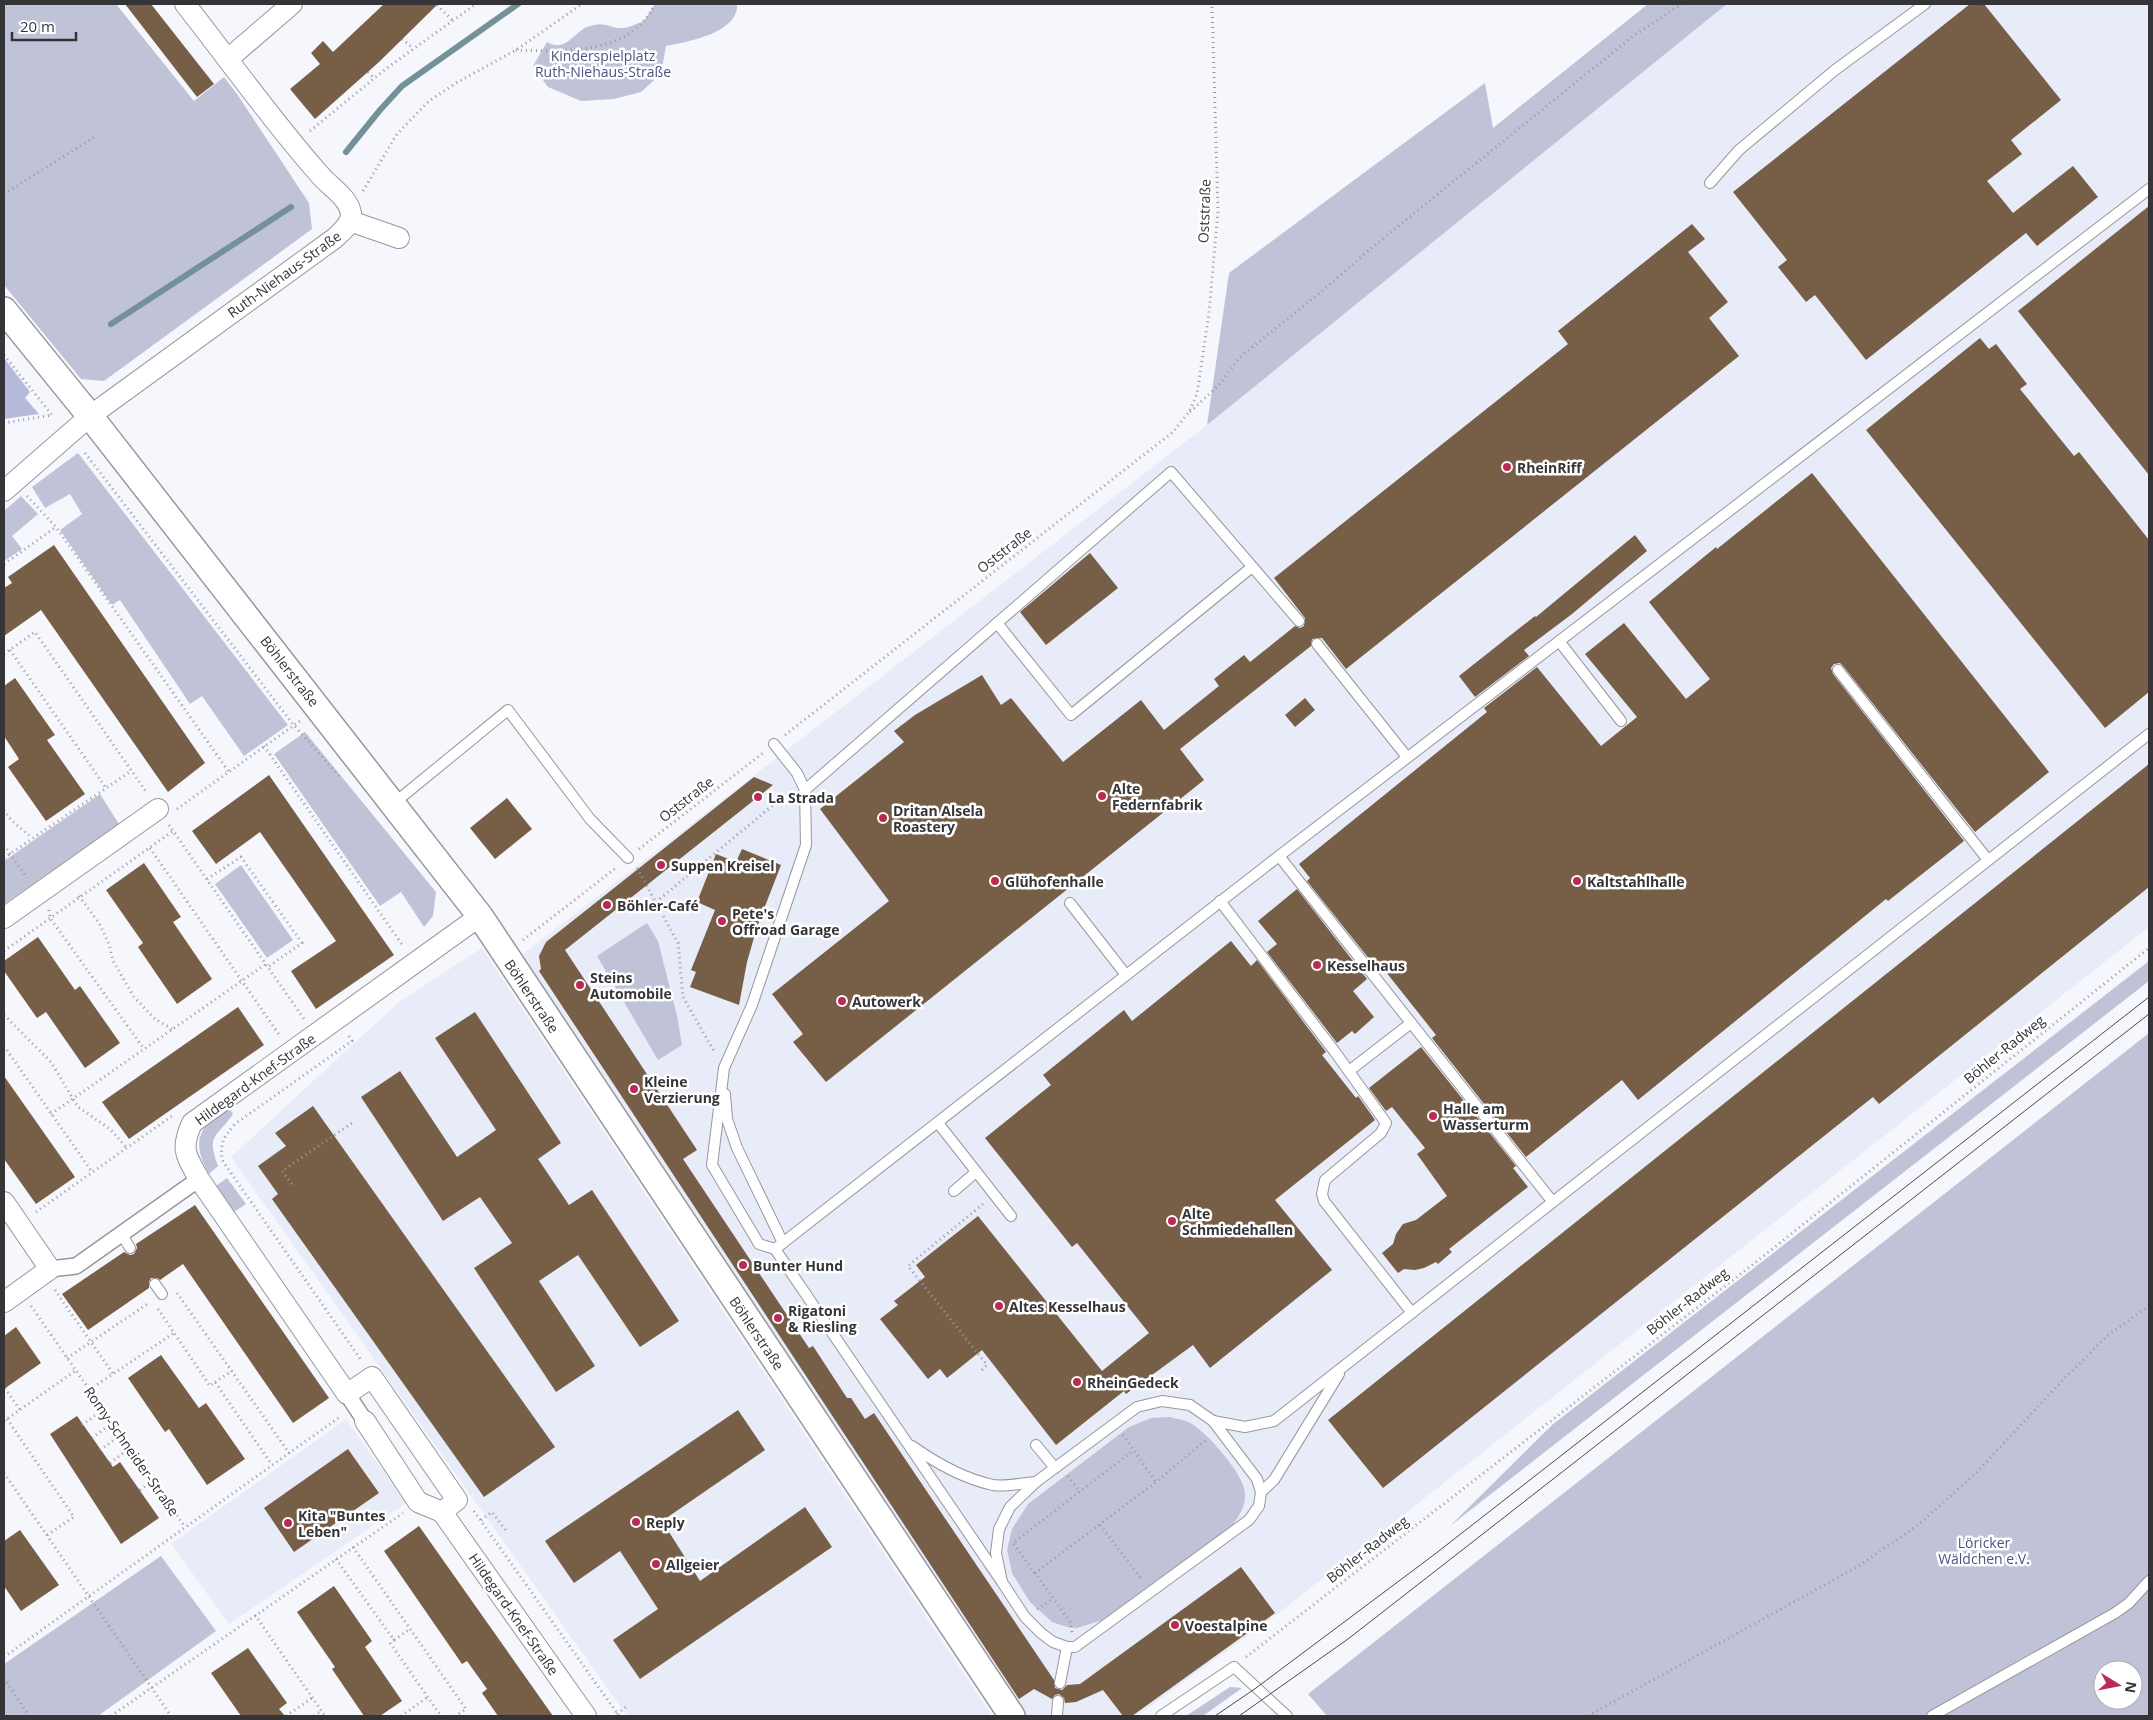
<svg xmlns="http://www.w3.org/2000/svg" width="2153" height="1720" font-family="'Open Sans',sans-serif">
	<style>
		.built { fill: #e8ebf8 }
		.green { fill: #c0c3d8; fill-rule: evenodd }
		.forest { fill: #b5badb }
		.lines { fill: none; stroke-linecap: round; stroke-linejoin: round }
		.stream { stroke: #749199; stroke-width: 6 }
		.building { fill: #765e47 }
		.service-casing { stroke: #97989e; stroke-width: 12 }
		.pedestrian-casing { stroke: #97989e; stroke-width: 18 }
		.minor-casing { stroke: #97989e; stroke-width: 22 }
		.tertiary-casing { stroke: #97989e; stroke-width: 28 }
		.path { stroke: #99999e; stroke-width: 3; stroke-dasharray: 1 4; stroke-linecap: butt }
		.service { stroke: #fff; stroke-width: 10 }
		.pedestrian { stroke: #fff; stroke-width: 15 }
		.minor { stroke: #fff; stroke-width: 20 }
		.tertiary { stroke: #fff; stroke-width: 25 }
		.tram { stroke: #4a4a4d; stroke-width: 1 }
		.poi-dot { fill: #b92a55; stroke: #fff; stroke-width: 2 }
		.labels { text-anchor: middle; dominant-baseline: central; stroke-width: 5; stroke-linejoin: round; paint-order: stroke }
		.park-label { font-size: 14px; fill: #4e5382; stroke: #fff }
		.street-label { font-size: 14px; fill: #353538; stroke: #fff }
		.poi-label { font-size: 14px; font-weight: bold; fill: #353538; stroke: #fff; text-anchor: start }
	</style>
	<rect width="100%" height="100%" fill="#f6f7fd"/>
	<g class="built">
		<polygon points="1727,4 2149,4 2149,927 1275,1616 1137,1716 1019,1716 518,958 1207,425"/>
		<polygon points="482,948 992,1716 627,1716 231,1157 399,1002"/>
		<polygon points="346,1419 406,1503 229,1624 171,1544"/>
	</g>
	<g class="green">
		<polygon points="4,4 116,4 194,101 224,77 237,94 309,203 312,229 104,381 81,379 4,285"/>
		<path d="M 655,4 L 737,4 C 739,33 687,42 666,46 L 661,74 L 641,92 L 614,99 L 581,101 L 548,87 L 533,66 L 547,42 C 566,53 574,32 587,27 C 606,20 607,28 622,28 C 629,28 638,23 644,21 Z"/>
		<polygon points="1648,4 1727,4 1207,425 1229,273 1485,83 1493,128"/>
		<polygon points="78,453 288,725 244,756 202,696 190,704 120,600 112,605 60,530 82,514 70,494 45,508 32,487"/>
		<polygon points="21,496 38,514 12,536 22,549 4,561 4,511"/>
		<polygon points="305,732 436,892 433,916 424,927 401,892 380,906 274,754"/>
		<polygon points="100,794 119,824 4,904 4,861"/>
		<polygon points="241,865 293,940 267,958 215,884"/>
		<polygon points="647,923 658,941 677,1016 682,1045 658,1060 597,956"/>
		<polygon points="2149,961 2149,981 1450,1526 1552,1425"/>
		<path d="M 2149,1033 L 2149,1716 L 1327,1716 L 1308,1694 ZM 2103,1670 L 2133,1670 L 2133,1700 L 2103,1700 Z"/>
		<path d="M 227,1104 L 233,1114 C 217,1138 206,1133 218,1166 L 209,1174 C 190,1140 200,1127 227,1104 Z"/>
		<polygon points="227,1178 246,1204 234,1212 216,1186"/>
		<path d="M 1170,1417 C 1177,1419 1186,1420 1192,1424 C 1208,1434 1245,1475 1245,1494 C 1246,1506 1239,1516 1232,1526 L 1102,1620 L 1077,1628 L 1067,1627 L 1052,1622 L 1030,1602 L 1012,1573 L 1007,1550 L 1012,1529 L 1028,1504 L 1129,1427 L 1151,1418 Z"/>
		<polygon points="161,1556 216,1631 98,1716 4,1716 4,1664"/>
		<polygon points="1230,1687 1242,1688 1203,1716 1186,1716"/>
	</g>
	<polygon class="forest" points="4,358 30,392 25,398 39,414 4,419"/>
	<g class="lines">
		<g class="stream">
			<polyline points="346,152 380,110 402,86 518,4"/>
			<polyline points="111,324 291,207"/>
		</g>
	</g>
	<g class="building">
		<polygon points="125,4 151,4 214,84 197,97"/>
		<polygon points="384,4 438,4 379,62 315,119 290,89 320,64 311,53 323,41 333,52"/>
		<polygon points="1970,4 1984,4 2061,100 2011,140 2022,154 1987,181 2013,213 2073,166 2098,197 2037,246 2026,233 1866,360 1815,295 1806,302 1778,267 1787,260 1733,192"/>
		<polygon points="2149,206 2149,475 2018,311"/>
		<polygon points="1692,224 1705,239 1688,252 1728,302 1709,318 1739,356 1346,669 1322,638 1312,639 1311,646 1180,749 1204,780 826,1082 793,1042 803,1034 772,994 889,901 820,809 904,742 894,731 915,715 982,675 1001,705 1011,698 1063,762 1141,700 1164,730 1219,686 1214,679 1244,655 1250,662 1295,626 1300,628 1304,626 1305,618 1274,578 1568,344 1558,331"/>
		<polygon points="1980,338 1989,349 1996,344 2027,384 2020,389 2074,456 2079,452 2149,540 2149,692 2105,728 1866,430"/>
		<polygon points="1812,473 2049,772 1975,832 1843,666 1840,663 1834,664 1831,668 1833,674 1964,841 1888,901 1886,899 1638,1100 1622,1080 1526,1157 1432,1038 1436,1035 1382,967 1378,970 1307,881 1310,878 1299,864 1487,712 1484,708 1537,667 1601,746 1637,717 1585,654 1624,623 1686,699 1710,679 1649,602 1716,547 1717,549"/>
		<polygon points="1635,535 1647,551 1572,614 1524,650 1529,656 1475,697 1459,676 1535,616 1536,617"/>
		<polygon points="54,545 205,763 168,792 41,610 4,636 4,588 12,583 8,577"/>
		<polygon points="1090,553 1118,588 1046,645 1020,612"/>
		<polygon points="15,678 55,735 47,740 85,794 46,821 8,767 19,759 4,736 4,686"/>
		<polygon points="1305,698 1315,710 1295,727 1285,715"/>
		<polygon points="2149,764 2149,887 1879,1104 1873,1097 1383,1488 1328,1420"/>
		<polygon points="269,775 394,955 316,1009 291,971 336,941 295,882 260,832 216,864 192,831"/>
		<polygon points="754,777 773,785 565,950 697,1150 683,1159 809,1348 813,1346 847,1398 851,1398 865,1419 874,1413 1054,1680 1055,1688 1062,1690 1067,1685 1080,1684 1241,1567 1275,1613 1132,1716 1123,1716 1103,1690 1076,1702 1065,1703 1064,1698 1059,1694 1055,1695 1052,1699 1034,1689 1019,1699 539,971 541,969 539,956 546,942"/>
		<polygon points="507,798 532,829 495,859 470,828"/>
		<polygon points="742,849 781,865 757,927 747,962 739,1005 690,987 696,972 691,970 715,910 697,902 716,854 736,862"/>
		<polygon points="144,863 181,917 173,922 212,979 177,1004 138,947 143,943 106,890"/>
		<polygon points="1297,889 1367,979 1353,991 1374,1017 1355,1034 1352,1031 1337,1043 1267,952 1277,944 1258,921"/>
		<polygon points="38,937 75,990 80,986 120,1043 85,1068 46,1012 37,1018 4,971 4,961"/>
		<polygon points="1231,941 1251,966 1257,960 1326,1052 1322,1055 1356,1098 1358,1096 1375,1120 1275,1200 1332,1270 1210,1368 1193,1345 1126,1394 1124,1391 1056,1445 982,1350 947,1378 940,1369 928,1379 880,1319 898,1305 894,1301 925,1277 916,1265 978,1216 1102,1371 1149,1333 1077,1243 1072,1247 985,1138 1051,1085 1043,1075 1124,1010 1132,1021"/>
		<polygon points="238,1007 264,1045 129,1139 102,1102"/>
		<polygon points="475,1012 561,1143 538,1159 569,1205 592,1190 679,1321 640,1347 578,1255 539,1281 595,1366 556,1392 474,1268 512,1243 480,1197 443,1221 361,1097 400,1071 457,1157 496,1130 435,1038"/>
		<polygon points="1421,1047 1516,1166 1513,1168 1528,1187 1449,1249 1452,1252 1438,1264 1436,1262 1424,1268 1415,1270 1404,1269 1398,1273 1382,1253 1393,1244 1396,1234 1403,1224 1416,1220 1447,1196 1417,1154 1425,1148 1392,1107 1386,1111 1369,1088"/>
		<polygon points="4,1076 75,1177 36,1204 4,1159"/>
		<polygon points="313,1106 555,1447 484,1497 272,1199 278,1194 258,1166 286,1146 275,1133"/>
		<polygon points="195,1205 329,1398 293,1423 183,1264 160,1280 157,1278 151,1278 149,1282 149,1288 88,1330 62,1294 124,1252 130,1255 134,1254 137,1248 136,1244"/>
		<polygon points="16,1327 41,1363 4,1389 4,1336"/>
		<polygon points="161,1355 199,1408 206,1403 245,1459 207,1485 169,1429 165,1432 128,1378"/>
		<polygon points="738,1410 765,1450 662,1521 700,1581 805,1507 832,1547 640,1679 613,1640 658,1609 620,1551 574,1583 545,1541"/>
		<polygon points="77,1416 113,1467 120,1462 159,1518 121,1544 50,1434"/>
		<polygon points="348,1449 379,1493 294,1552 264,1508"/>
		<polygon points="419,1526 553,1716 498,1716 482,1693 487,1689 467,1661 462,1664 384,1551"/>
		<polygon points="20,1530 59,1585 21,1611 4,1586 4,1541"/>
		<polygon points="334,1586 372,1641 365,1647 402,1701 380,1716 364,1716 332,1669 335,1667 297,1612"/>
		<polygon points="248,1648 287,1703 279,1709 285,1716 241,1716 211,1673"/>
	</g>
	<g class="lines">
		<defs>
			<g id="service">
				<polyline points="1710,183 1739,150 1835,70 1925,4"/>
				<polyline points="997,623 1071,715 1252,567"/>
				<polyline points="1559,641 1621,721"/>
				<polyline points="1317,644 1407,757"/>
				<polyline points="1838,670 1988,860"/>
				<polyline points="774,744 797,773 805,790 806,845 752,1005 724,1068 712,1165 759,1244 775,1249"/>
				<polyline points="805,790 1171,472 1299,621"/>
				<polyline points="393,804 508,710 590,819 628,858"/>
				<polyline points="1279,856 1552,1201"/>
				<polyline points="1220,901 1335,1052 1386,1123 1381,1133 1325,1180 1322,1194 1324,1201 1412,1313"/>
				<polyline points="1070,903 1126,975"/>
				<polyline points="1349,1071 1411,1023"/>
				<polyline points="725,1094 727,1119 737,1148 783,1243"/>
				<polyline points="938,1123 1011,1216"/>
				<polyline points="954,1191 976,1172"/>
				<polyline points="121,1233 130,1248"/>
				<polyline points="155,1284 162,1294"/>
				<polygon points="1162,1401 1190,1405 1213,1421 1257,1479 1261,1492 1259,1506 1249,1520 1075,1647 1067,1647 1053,1642 1041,1633 1025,1617 1002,1582 996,1553 999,1529 1010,1507 1036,1482 1137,1407"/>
				<polyline points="1213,1421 1245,1427 1274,1421 2149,734"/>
				<polyline points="1036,1445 1055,1468"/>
				<path d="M 912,1446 C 936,1463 965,1479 993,1485 C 1006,1487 1023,1483 1036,1482"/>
				<polyline points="1261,1492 1274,1480 1339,1374"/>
				<polyline points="1002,1582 775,1249 1279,856 2149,189"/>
				<polyline points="1060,1683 1067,1647"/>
				<polyline points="1057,1716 1058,1701"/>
				<polyline points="1161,1716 1234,1667 1287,1716"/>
				<polyline points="1932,1716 2115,1613 2129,1603 2149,1581"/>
			</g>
			<g id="pedestrian">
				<polyline points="50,1269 76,1266 199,1179"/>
				<polyline points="347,1394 365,1421"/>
			</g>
			<g id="minor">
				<polyline points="228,59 292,4"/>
				<polyline points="350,221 399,238"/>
				<path d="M 4,491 L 90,416 L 335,238 C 342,231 352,224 351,213 C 348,197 330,187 320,175 C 272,121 230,61 185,4"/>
				<polyline points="4,918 158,809"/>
				<polyline points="4,1202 50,1269 4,1302"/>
				<path d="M 365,1421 L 418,1502 L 442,1512 L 457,1500 L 372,1377 L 347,1394 L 199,1179 C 186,1155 180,1150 192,1123 L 480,916"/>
				<polyline points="442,1512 586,1716"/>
			</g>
			<polyline id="tertiary" points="4,310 90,416 480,916 1012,1716"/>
		</defs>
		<use href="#service" class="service-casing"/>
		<use href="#pedestrian" class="pedestrian-casing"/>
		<use href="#minor" class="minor-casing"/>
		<use href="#tertiary" class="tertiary-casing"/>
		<g class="path">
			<polyline points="437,5 452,20"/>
			<polyline points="402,39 413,48"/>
			<path d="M 516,50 C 564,52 631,55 655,4"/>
			<polyline points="368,72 374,78"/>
			<polyline points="310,131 387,68 476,4"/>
			<polyline points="363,191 397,134 429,101 456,83 516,50 582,4"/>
			<polyline points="4,194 96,136"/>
			<polyline points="4,355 52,415 4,423"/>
			<polyline points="1190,412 1219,385 1240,357 1322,291 1375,245 1632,37 1682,4"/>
			<polyline points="85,453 292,723 339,776"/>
			<polyline points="27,496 56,527 229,772"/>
			<polyline points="4,564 56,527"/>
			<polyline points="10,650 106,788"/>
			<polyline points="4,654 35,632 147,793"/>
			<polyline points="785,735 1173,432 1189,412 1197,394 1209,313 1218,211 1212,4"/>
			<polyline points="264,746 403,946"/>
			<polyline points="177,809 300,721"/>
			<polyline points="4,810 11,820 32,838"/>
			<polyline points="169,825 304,1019"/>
			<polyline points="4,845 27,878"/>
			<polyline points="150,848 280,1036"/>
			<polyline points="639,849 763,753"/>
			<polyline points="4,858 131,771"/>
			<polyline points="637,868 678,943 683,997 715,1053"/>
			<polyline points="207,879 241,857 302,943 268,967"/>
			<polyline points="79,896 99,923 109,944 113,961 134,997 155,1019 172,1029"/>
			<polyline points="656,902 783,797 789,795"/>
			<polyline points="49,910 50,918 144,1049"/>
			<polyline points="523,940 617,867"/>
			<polyline points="4,951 173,831"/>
			<polyline points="4,1015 51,1062 78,1107 110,1129 127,1148"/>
			<path d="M 349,1036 L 352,1041 L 235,1124 C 224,1137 220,1142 222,1160 L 361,1360"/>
			<polyline points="4,1046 92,1172"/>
			<polyline points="51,1114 266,964"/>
			<polyline points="292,1184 282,1171 352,1123"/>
			<polyline points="36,1212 172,1116"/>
			<polyline points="55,1290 113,1374"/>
			<polyline points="177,1293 289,1453"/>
			<polyline points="31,1306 185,1527"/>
			<polyline points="158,1309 210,1386 215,1382 272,1465"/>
			<polyline points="67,1358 149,1303"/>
			<polyline points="982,1370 987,1365 908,1266 983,1204"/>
			<polyline points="215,1382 232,1371"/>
			<polyline points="5,1388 20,1410"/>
			<polyline points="89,1390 174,1333"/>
			<polyline points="7,1419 74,1517 47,1535"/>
			<polyline points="4,1421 75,1371"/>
			<polyline points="82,1425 103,1410"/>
			<polyline points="1123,1435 1156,1482"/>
			<polyline points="92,1438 112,1423"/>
			<polyline points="100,1450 121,1435"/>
			<polyline points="110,1463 130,1448"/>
			<polyline points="4,1473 171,1716"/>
			<polyline points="1068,1476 1080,1492"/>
			<polyline points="140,1490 153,1480"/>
			<polyline points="474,1511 619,1716"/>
			<polyline points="481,1520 492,1512 507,1532"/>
			<polyline points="1100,1525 1141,1579"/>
			<polyline points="353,1547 466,1709 457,1715 458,1716"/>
			<polyline points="336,1559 394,1640 410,1629"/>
			<polyline points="1035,1573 1013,1543 1134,1450"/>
			<polyline points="1037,1609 1053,1599"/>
			<polyline points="255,1615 325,1716"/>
			<polyline points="1072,1632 1070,1622 1035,1573 1156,1482 1205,1441 1207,1438"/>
			<polyline points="394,1640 390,1643 441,1716"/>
			<polyline points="4,1657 341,1416"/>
			<polyline points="1246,1657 1751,1266 2149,948"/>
			<polyline points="4,1678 29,1716"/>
			<polyline points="617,1714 626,1707"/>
			<polyline points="111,1716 403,1513"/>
			<polyline points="286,1716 312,1698"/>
			<polyline points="314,1716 321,1711"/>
			<polyline points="401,1716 428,1697"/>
			<polyline points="1588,1716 1857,1567 1917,1526 1976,1473 2059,1384 2108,1335 2149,1306"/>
		</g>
		<use href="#service" class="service"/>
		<use href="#pedestrian" class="pedestrian"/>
		<use href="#minor" class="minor"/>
		<use href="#tertiary" class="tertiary"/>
		<g class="tram">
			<polyline points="1215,1716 1256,1688 1435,1554 2149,997"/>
			<polyline points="1239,1716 1348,1639 1443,1565 2149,1014"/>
		</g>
	</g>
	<g class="poi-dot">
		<circle cx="1507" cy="467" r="5"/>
		<circle cx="1102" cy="796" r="5"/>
		<circle cx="758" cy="797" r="5"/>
		<circle cx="883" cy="818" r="5"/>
		<circle cx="661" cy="865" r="5"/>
		<circle cx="995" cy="881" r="5"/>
		<circle cx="1577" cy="881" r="5"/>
		<circle cx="607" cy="905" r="5"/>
		<circle cx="722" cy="921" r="5"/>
		<circle cx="1317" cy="965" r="5"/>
		<circle cx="580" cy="985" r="5"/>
		<circle cx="842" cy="1001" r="5"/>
		<circle cx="634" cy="1089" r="5"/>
		<circle cx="1433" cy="1116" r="5"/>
		<circle cx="1172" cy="1221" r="5"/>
		<circle cx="743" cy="1265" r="5"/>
		<circle cx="999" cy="1306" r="5"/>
		<circle cx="778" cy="1318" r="5"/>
		<circle cx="1077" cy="1382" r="5"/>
		<circle cx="636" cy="1522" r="5"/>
		<circle cx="288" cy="1523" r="5"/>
		<circle cx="656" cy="1564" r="5"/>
		<circle cx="1175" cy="1625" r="5"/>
	</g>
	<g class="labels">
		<g class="park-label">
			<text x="603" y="55">Kinderspielplatz<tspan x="603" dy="16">Ruth-Niehaus-Straße</tspan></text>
			<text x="1984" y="1542">Löricker<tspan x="1984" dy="16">Wäldchen e.V.</tspan></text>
		</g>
		<g class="street-label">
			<text transform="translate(1204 211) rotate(-88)">Oststraße</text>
			<text transform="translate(284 274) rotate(-36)">Ruth-Niehaus-Straße</text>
			<text transform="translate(1004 550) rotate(-38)">Oststraße</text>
			<text transform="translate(290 671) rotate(52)">Böhlerstraße</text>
			<text transform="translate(686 799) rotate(-38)">Oststraße</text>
			<text transform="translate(532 996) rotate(56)">Böhlerstraße</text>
			<text transform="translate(2004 1049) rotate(-39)">Böhler-Radweg</text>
			<text transform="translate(255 1079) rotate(-36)">Hildegard-Knef-Straße</text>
			<text transform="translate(1687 1301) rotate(-38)">Böhler-Radweg</text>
			<text transform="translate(757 1333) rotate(56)">Böhlerstraße</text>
			<text transform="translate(132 1451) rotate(55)">Romy-Schneider-Straße</text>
			<text transform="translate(1367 1549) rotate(-38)">Böhler-Radweg</text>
			<text transform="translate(514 1614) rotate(55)">Hildegard-Knef-Straße</text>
		</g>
		<g class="poi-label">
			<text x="1517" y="467">RheinRiff</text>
			<text x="1112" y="788">Alte<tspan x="1112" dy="16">Federnfabrik</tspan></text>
			<text x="768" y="797">La Strada</text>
			<text x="893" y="810">Dritan Alsela<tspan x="893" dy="16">Roastery</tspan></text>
			<text x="671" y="865">Suppen Kreisel</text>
			<text x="1005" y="881">Glühofenhalle</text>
			<text x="1587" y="881">Kaltstahlhalle</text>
			<text x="617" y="905">Böhler-Café</text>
			<text x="732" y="913">Pete's<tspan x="732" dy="16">Offroad Garage</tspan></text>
			<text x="1327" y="965">Kesselhaus</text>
			<text x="590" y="977">Steins<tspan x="590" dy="16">Automobile</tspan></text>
			<text x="852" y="1001">Autowerk</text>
			<text x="644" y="1081">Kleine<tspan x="644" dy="16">Verzierung</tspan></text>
			<text x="1443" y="1108">Halle am<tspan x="1443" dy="16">Wasserturm</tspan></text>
			<text x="1182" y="1213">Alte<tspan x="1182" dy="16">Schmiedehallen</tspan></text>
			<text x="753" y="1265">Bunter Hund</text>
			<text x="1009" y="1306">Altes Kesselhaus</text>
			<text x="788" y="1310">Rigatoni<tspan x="788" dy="16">&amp; Riesling</tspan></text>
			<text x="1087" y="1382">RheinGedeck</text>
			<text x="298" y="1515">Kita "Buntes<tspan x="298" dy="16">Leben"</tspan></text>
			<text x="646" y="1522">Reply</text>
			<text x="666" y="1564">Allgeier</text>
			<text x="1185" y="1625">Voestalpine</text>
		</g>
	</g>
	<rect width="2153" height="1720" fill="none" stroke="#353538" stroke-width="10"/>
	<g transform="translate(2118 1685) rotate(100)"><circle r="24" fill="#ffffff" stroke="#aeaeaf"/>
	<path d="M0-4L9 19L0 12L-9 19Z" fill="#b92a55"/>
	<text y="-8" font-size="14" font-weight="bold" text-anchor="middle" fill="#353538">N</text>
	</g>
	<path d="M12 32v8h64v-8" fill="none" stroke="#353538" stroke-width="2.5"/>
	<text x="20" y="32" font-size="15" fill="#353538" stroke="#ffffff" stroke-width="4" paint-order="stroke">20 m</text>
</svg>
